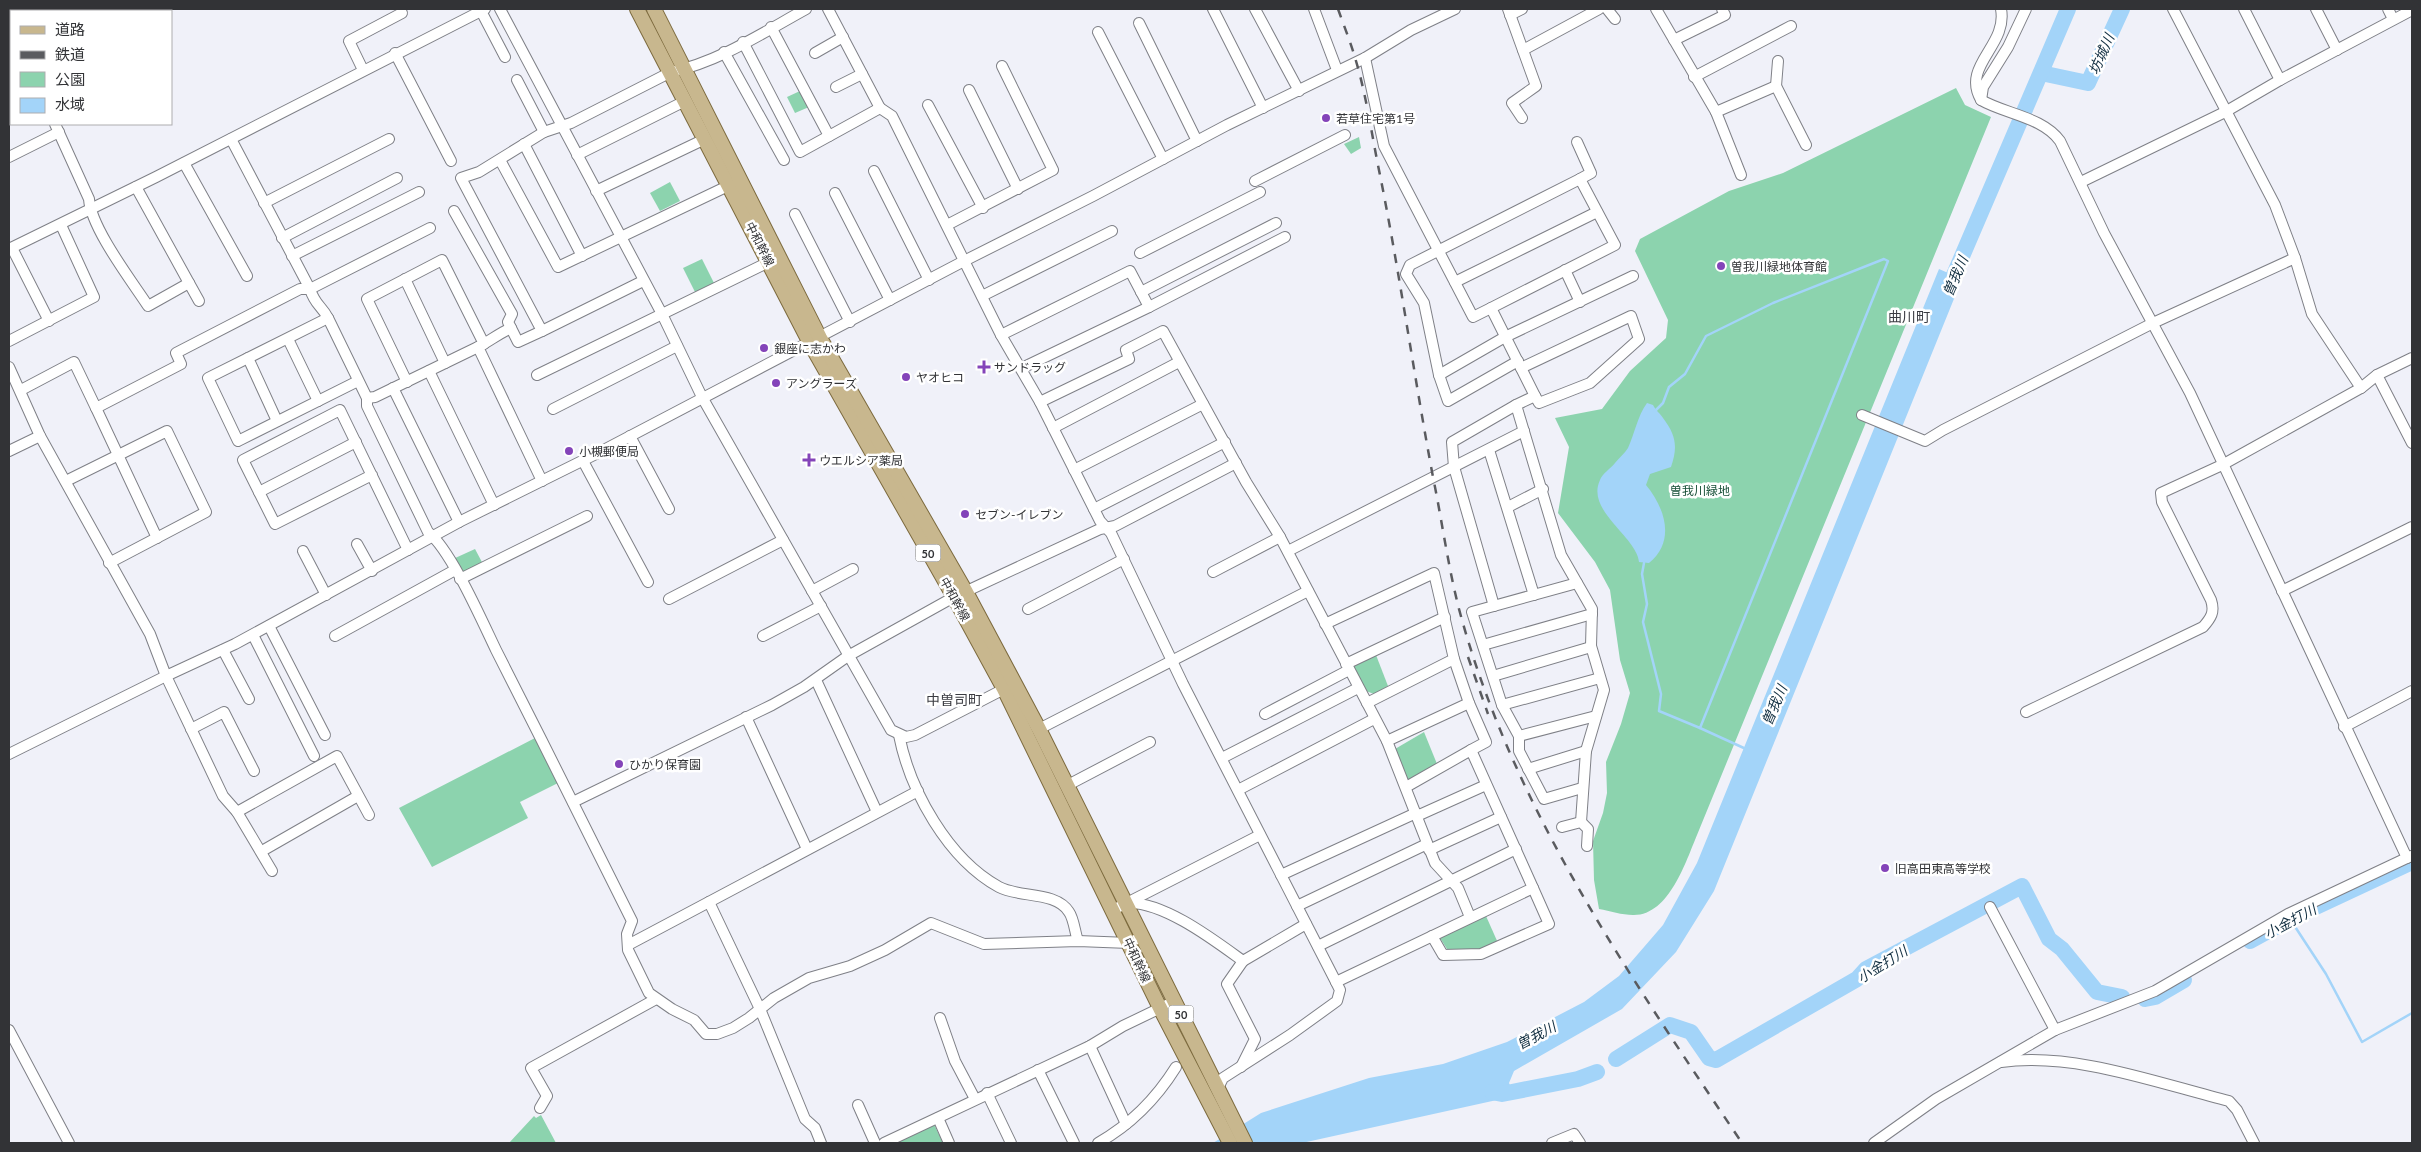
<svg xmlns="http://www.w3.org/2000/svg" width="2421" height="1152" font-family="Lato,'Noto Sans JP',sans-serif">
	<style>
		.green { fill: #8cd3ae }
		.water { fill: #a3d4f9 }
		.lines { fill: none; stroke-linecap: round; stroke-linejoin: round }
		.stream { stroke: #a3d4f9; stroke-width: 2.5 }
		.river { stroke: #a3d4f9; stroke-width: 16 }
		.minor-casing { stroke: #7f8087; stroke-width: 12 }
		.major-casing { stroke: #7c6a3e; stroke-width: 16 }
		.minor { stroke: #fff; stroke-width: 10 }
		.major { stroke: #c8b78e; stroke-width: 14 }
		.rail { stroke: #5a5b5f; stroke-width: 2.5; stroke-dasharray: 9 9; stroke-linecap: butt }
		.poi-dot { fill: #8444b9; stroke: #fff; stroke-width: 2 }
		.labels { text-anchor: middle; dominant-baseline: central; stroke-width: 5; stroke-linejoin: round; paint-order: stroke }
		.shield { fill: #fff; stroke: #707072; stroke-width: 1 }
		.shield-label { font-size: 11px; font-weight: bold; fill: #323336 }
		.poi-label { font-size: 12px; fill: #323336; stroke: #fff; text-anchor: start }
		.street-label { font-size: 12px; fill: #323336; stroke: #fff }
		.park-label { font-size: 12px; fill: #174f37; stroke: #fff }
		.water-label { font-size: 14px; font-style: italic; fill: #112e40; stroke: #fff }
		.neighbourhood-label { font-size: 14px; fill: #3b3c42; stroke: #fff }
	</style>
	<rect width="100%" height="100%" fill="#f0f1f9"/>
	<g class="green">
		<path d="M 1956,88 L 1965,105 L 1991,117 L 1697,835 C 1686,861 1669,916 1633,915 C 1622,915 1610,911 1599,909 L 1594,880 L 1593,841 L 1603,813 L 1607,793 L 1606,762 L 1621,724 L 1630,693 L 1620,660 L 1610,590 L 1595,562 L 1558,513 L 1569,447 L 1555,418 L 1602,409 L 1630,371 L 1666,338 L 1668,320 L 1635,251 L 1640,239 L 1729,191 L 1783,173 Z"/>
		<polygon points="800,91 809,107 795,113 787,97"/>
		<polygon points="1359,137 1361,148 1351,154 1344,144"/>
		<polygon points="670,182 680,201 660,211 650,193"/>
		<polygon points="702,259 714,283 695,292 683,268"/>
		<polygon points="475,549 483,564 466,572 460,570 453,559"/>
		<polygon points="1376,655 1388,686 1374,694 1366,691 1352,665"/>
		<polygon points="1424,732 1437,764 1408,781 1395,749"/>
		<polygon points="535,738 558,783 520,802 528,818 432,867 399,808"/>
		<polygon points="1486,916 1498,943 1477,951 1447,949 1440,938"/>
		<polygon points="541,1115 556,1143 509,1143 534,1116 536,1118"/>
		<polygon points="933,1122 943,1143 899,1143 899,1138"/>
	</g>
	<g class="water">
		<polygon points="1939,269 1962,279 1714,891 1676,952 1622,1009 1514,1071 1509,1083 1515,1096 1302,1143 1213,1143 1261,1113 1369,1078 1443,1064 1507,1042 1584,1002 1619,976 1663,925 1697,863"/>
		<path d="M 1647,403 L 1653,405 C 1656,411 1660,413 1663,418 C 1676,435 1678,447 1671,467 L 1650,474 L 1646,485 C 1665,508 1676,541 1649,563 L 1639,562 C 1638,549 1623,535 1614,524 C 1604,512 1592,497 1600,480 C 1602,474 1611,468 1615,463 C 1619,458 1625,453 1628,448 C 1635,433 1637,417 1647,403 Z"/>
	</g>
	<g class="lines">
		<g class="stream">
			<polyline points="1644,563 1642,574 1647,604 1643,622 1661,694 1659,711 1700,728 1888,261 1884,259 1773,303 1706,336 1685,374 1669,387 1663,403 1655,411"/>
			<polyline points="1700,728 1746,749"/>
			<polyline points="2290,919 2326,974 2362,1042 2412,1013"/>
		</g>
		<g class="river">
			<polyline points="2041,73 2088,83 2122,9"/>
			<polyline points="1945,296 2068,9"/>
			<polyline points="2250,941 2290,919 2412,862"/>
			<polyline points="2145,999 2155,997 2184,980"/>
			<polyline points="1616,1059 1670,1025 1691,1032 1709,1058 1716,1060 1857,979 1866,969 2022,886 2049,939 2062,949 2097,992 2122,997"/>
			<polyline points="1492,1092 1502,1094 1578,1079 1597,1072"/>
		</g>
		<defs>
			<g id="minor">
				<polyline points="500,9 662,314 702,397 891,730 906,737 915,735 1004,689"/>
				<polyline points="828,9 880,108"/>
				<polyline points="1213,9 1263,108"/>
				<polyline points="1255,9 1299,91"/>
				<polyline points="1314,9 1337,70"/>
				<polyline points="1508,9 1536,86 1512,103 1522,118"/>
				<polyline points="1607,9 1615,19"/>
				<polyline points="1656,9 1716,112 1741,175"/>
				<path d="M 2001,9 C 2008,46 1961,65 1981,100 C 2005,114 2043,117 2060,141 L 2104,233 L 2190,393 L 2407,858"/>
				<polyline points="2173,9 2275,205 2295,258 2312,314 2361,388"/>
				<polyline points="2244,9 2280,80"/>
				<polyline points="2316,9 2337,50"/>
				<polyline points="2388,9 2393,19"/>
				<polyline points="481,11 505,57"/>
				<polyline points="1510,15 1522,9"/>
				<polyline points="1139,23 1197,141"/>
				<polyline points="771,27 829,136"/>
				<polyline points="1098,32 1163,159"/>
				<polyline points="1674,40 1725,15 1722,9"/>
				<polyline points="743,42 800,152 880,108 892,116 1001,335 1040,402 1100,521 1111,533 1183,684 1336,982 1340,990 1337,1001 1290,1035 1223,1078 1218,1088"/>
				<polyline points="1523,50 1599,9"/>
				<polyline points="724,52 784,160"/>
				<polyline points="395,53 451,161"/>
				<polyline points="815,53 843,37"/>
				<polyline points="1365,58 1384,146 1473,317 1491,308 1535,396 1516,405 1561,555 1592,609 1591,646 1604,690 1586,751 1581,822"/>
				<polyline points="363,70 349,41 402,13"/>
				<polyline points="1694,77 1791,26"/>
				<polyline points="517,80 544,132"/>
				<polyline points="1776,86 1778,61"/>
				<polyline points="836,87 862,74"/>
				<polyline points="969,90 1018,189"/>
				<polyline points="1981,100 1983,87 2008,47 2026,9"/>
				<polyline points="9,103 11,102"/>
				<polyline points="928,105 983,208"/>
				<polyline points="1716,112 1776,86 1806,145"/>
				<path d="M 55,124 L 89,199 C 91,228 131,280 148,306 L 189,283 L 136,187"/>
				<path d="M 231,139 L 310,289 C 315,305 321,305 328,318 L 367,398 L 367,406 L 428,532 C 451,550 482,621 496,650 C 542,740 587,831 632,921 L 627,934 L 628,950 L 649,993 L 672,1009 L 694,1020 L 706,1034 L 717,1034 L 733,1028 L 749,1018 L 774,998 L 809,978 L 850,966 L 885,950 L 931,923 L 984,944 L 1078,941 L 1129,943 L 1143,936"/>
				<polyline points="1577,142 1591,173 1580,179"/>
				<polyline points="524,144 582,256"/>
				<polyline points="577,155 685,101"/>
				<polyline points="9,157 59,132"/>
				<polyline points="500,160 558,267 730,185"/>
				<polyline points="184,163 247,276"/>
				<polyline points="874,171 929,280"/>
				<polyline points="1255,181 1345,135"/>
				<polyline points="2081,182 2225,112 2280,80 2412,10"/>
				<polyline points="596,191 705,139"/>
				<polyline points="835,193 890,300"/>
				<polyline points="264,203 389,139"/>
				<polyline points="454,211 512,314 508,322 511,328"/>
				<polyline points="795,214 850,322"/>
				<polyline points="947,225 1053,170 1002,66"/>
				<polyline points="282,238 397,178"/>
				<polyline points="12,248 49,321"/>
				<polyline points="9,249 156,177 485,9"/>
				<polyline points="1140,253 1260,192"/>
				<polyline points="292,256 419,192"/>
				<polyline points="1565,270 1580,302"/>
				<polyline points="405,279 445,363"/>
				<path d="M 643,281 L 542,331 L 461,178 L 479,172 L 544,132 L 571,123 L 671,72 C 719,62 764,32 806,9"/>
				<polyline points="1455,282 1597,212"/>
				<polyline points="189,283 199,301"/>
				<polyline points="1141,292 1276,223"/>
				<polyline points="982,296 1112,231"/>
				<polyline points="1491,308 1615,245 1580,179 1410,265 1406,274 1424,303 1439,375 1448,401 1518,361"/>
				<polyline points="328,318 208,378 238,441 358,381"/>
				<polyline points="1001,335 1130,271 1149,307"/>
				<polyline points="288,339 318,401"/>
				<polyline points="9,341 94,297 61,225"/>
				<path d="M 478,347 C 490,341 498,334 511,328 L 518,342 L 542,331"/>
				<polyline points="248,358 277,421"/>
				<polyline points="9,367 40,436 150,634 166,676 223,796 237,812 272,871"/>
				<polyline points="1022,368 1149,307 1285,237"/>
				<polyline points="1521,368 1631,316 1639,339 1590,383 1539,403 1535,396"/>
				<polyline points="429,371 494,505"/>
				<polyline points="537,375 769,262"/>
				<polyline points="1439,375 1505,337 1633,276"/>
				<polyline points="2377,375 2412,443"/>
				<polyline points="407,382 367,299 442,260 484,344"/>
				<polyline points="393,388 459,522"/>
				<polyline points="21,390 74,362 96,408 181,364 176,353 300,289 310,289 430,228"/>
				<polyline points="367,398 375,397 478,347 542,481"/>
				<polyline points="1040,402 1129,359 1126,350 1163,331 1246,482 1280,537 1387,741 1435,863 1458,888 1470,917"/>
				<polyline points="96,408 157,538"/>
				<polyline points="553,409 677,346"/>
				<polyline points="1862,415 1925,441 1943,430 2153,323 2295,258"/>
				<polyline points="1053,428 1179,362"/>
				<polyline points="630,436 669,509"/>
				<polyline points="1489,450 1534,595"/>
				<polyline points="9,451 40,436"/>
				<polyline points="583,461 648,582"/>
				<polyline points="1074,470 1203,404"/>
				<polyline points="372,475 275,524 243,460 340,410 408,550"/>
				<polyline points="66,481 167,431 206,512 109,563"/>
				<polyline points="259,492 356,442"/>
				<polyline points="1508,507 1543,489"/>
				<polyline points="1094,509 1225,442"/>
				<polyline points="357,544 372,571"/>
				<polyline points="303,551 326,595"/>
				<polyline points="1288,551 1524,431"/>
				<polyline points="1213,572 1280,537"/>
				<polyline points="460,579 587,516"/>
				<polyline points="1577,583 1472,612 1502,705 1519,736 1519,751 1544,799 1582,788"/>
				<polyline points="812,591 853,569"/>
				<polyline points="2282,591 2412,527"/>
				<polyline points="669,599 783,540"/>
				<polyline points="1494,606 1454,467 1452,442 1516,405"/>
				<polyline points="1028,609 1124,559"/>
				<polyline points="1325,624 1434,573 1454,659 1367,703"/>
				<polyline points="269,626 325,735"/>
				<polyline points="253,635 314,756"/>
				<polyline points="335,636 455,570"/>
				<polyline points="763,636 821,606"/>
				<polyline points="1483,645 1592,614"/>
				<polyline points="223,650 249,699"/>
				<polyline points="1454,659 1469,703 1486,742 1471,750"/>
				<polyline points="1346,664 1445,617"/>
				<polyline points="1493,676 1591,647"/>
				<polyline points="816,680 877,812"/>
				<polyline points="1502,705 1600,678"/>
				<path d="M 2026,712 L 2203,627 C 2211,618 2215,612 2211,600 L 2162,502 L 2161,493 L 2222,465 L 2361,388 L 2377,375 L 2412,358"/>
				<polyline points="1265,714 1349,670"/>
				<polyline points="746,717 807,849"/>
				<polyline points="2344,727 2412,691"/>
				<polyline points="191,729 224,712 254,771"/>
				<polyline points="1039,729 1308,591"/>
				<path d="M 899,735 C 910,791 948,859 999,887 C 1019,898 1056,891 1069,912 C 1074,919 1075,933 1078,941"/>
				<polyline points="1519,736 1596,716"/>
				<polyline points="1387,741 1469,703"/>
				<polyline points="9,754 166,676 235,644 459,522 598,453 964,261 1093,196 1227,125 1365,58 1411,30 1455,9"/>
				<polyline points="1222,758 1358,688"/>
				<polyline points="1528,769 1586,751"/>
				<polyline points="1068,785 1150,742"/>
				<polyline points="1238,790 1374,719"/>
				<polyline points="573,802 772,705 804,687 848,656 954,597 1100,529 1115,526 1236,463"/>
				<polyline points="237,812 337,756 369,815"/>
				<polyline points="1417,816 1486,785"/>
				<polyline points="1562,827 1581,822 1588,829 1587,846"/>
				<polyline points="1429,850 1501,817"/>
				<polyline points="262,851 358,796"/>
				<polyline points="1281,875 1416,813"/>
				<polyline points="709,902 760,1009 805,1119 815,1128 821,1143"/>
				<path d="M 1127,903 C 1163,901 1214,940 1243,961 L 1306,924"/>
				<polyline points="1297,906 1427,844"/>
				<polyline points="1990,907 2055,1030"/>
				<polyline points="1113,910 1260,835"/>
				<polyline points="1432,936 1443,955 1481,954 1549,924 1533,888"/>
				<polyline points="628,945 918,791"/>
				<polyline points="1318,946 1516,849"/>
				<polyline points="1336,982 1533,888 1471,750 1406,787"/>
				<polyline points="940,1018 955,1061 975,1099"/>
				<polyline points="9,1030 69,1143"/>
				<polyline points="1090,1046 1126,1124"/>
				<path d="M 2001,1062 C 2075,1052 2157,1083 2229,1101 L 2237,1110 L 2254,1143"/>
				<polyline points="1241,1067 1255,1039 1227,984 1243,961"/>
				<polyline points="1038,1070 1074,1143"/>
				<polyline points="987,1093 1011,1143"/>
				<polyline points="858,1105 875,1143"/>
				<polyline points="540,1108 547,1096 531,1068 656,999"/>
				<polyline points="938,1118 949,1143"/>
				<polyline points="884,1143 1090,1046 1123,1026 1175,1001"/>
				<path d="M 1098,1143 C 1130,1125 1156,1099 1176,1067"/>
				<polyline points="1552,1143 1574,1134 1580,1143"/>
				<polyline points="1874,1143 1936,1099 2055,1030 2155,991 2288,914 2411,856"/>
			</g>
			<g id="major">
				<polyline points="637,9 810,343 954,597 1004,689 1160,1008 1230,1143"/>
				<polyline points="654,9 820,338 966,592 1039,729 1245,1143"/>
			</g>
		</defs>
		<use href="#minor" class="minor-casing"/>
		<use href="#major" class="major-casing"/>
		<use href="#minor" class="minor"/>
		<use href="#major" class="major"/>
		<g class="rail">
			<path d="M 1338,9 C 1344,26 1351,43 1356,61 C 1367,98 1372,137 1380,175 C 1400,275 1414,376 1433,477 C 1442,521 1448,566 1459,609 C 1512,807 1629,975 1742,1143"/>
			<polyline points="1468,657 1488,714"/>
		</g>
	</g>
	<g class="poi-dot">
		<circle cx="1326" cy="118" r="5"/>
		<circle cx="1721" cy="266" r="5"/>
		<circle cx="764" cy="348" r="5"/>
		<path d="M981.5 359.5h5v5h5v5h-5v5h-5v-5h-5v-5h5z"/>
		<circle cx="906" cy="377" r="5"/>
		<circle cx="776" cy="383" r="5"/>
		<circle cx="569" cy="451" r="5"/>
		<path d="M806.5 452.5h5v5h5v5h-5v5h-5v-5h-5v-5h5z"/>
		<circle cx="965" cy="514" r="5"/>
		<circle cx="619" cy="764" r="5"/>
		<circle cx="1885" cy="868" r="5"/>
	</g>
	<g class="labels">
		<g class="shield">
			<rect x="915.5" y="544.5" width="25" height="17" rx="4"/>
			<rect x="1168.5" y="1005.5" width="25" height="17" rx="4"/>
		</g>
		<g class="shield-label">
			<text x="928" y="553">50</text>
			<text x="1181" y="1014">50</text>
		</g>
		<g class="poi-label">
			<text x="1336" y="118">若草住宅第1号</text>
			<text x="1731" y="266">曽我川緑地体育館</text>
			<text x="774" y="348">銀座に志かわ</text>
			<text x="994" y="367">サンドラッグ</text>
			<text x="916" y="377">ヤオヒコ</text>
			<text x="786" y="383">アングラーズ</text>
			<text x="579" y="451">小槻郵便局</text>
			<text x="819" y="460">ウエルシア薬局</text>
			<text x="975" y="514">セブン-イレブン</text>
			<text x="629" y="764">ひかり保育園</text>
			<text x="1895" y="868">旧高田東高等学校</text>
		</g>
		<g class="street-label">
			<text transform="translate(760 244) rotate(63)">中和幹線</text>
			<text transform="translate(955 599) rotate(61)">中和幹線</text>
			<text transform="translate(1137 960) rotate(65)">中和幹線</text>
		</g>
		<g class="park-label">
			<text x="1700" y="490">曽我川緑地</text>
		</g>
		<g class="water-label">
			<text transform="translate(2101 54) rotate(-66)">坊城川</text>
			<text transform="translate(1955 276) rotate(-67)">曽我川</text>
			<text transform="translate(1774 705) rotate(-67)">曽我川</text>
			<text transform="translate(2290 921) rotate(-28)">小金打川</text>
			<text transform="translate(1882 964) rotate(-32)">小金打川</text>
			<text transform="translate(1536 1035) rotate(-28)">曽我川</text>
		</g>
		<g class="neighbourhood-label">
			<text x="1909" y="316">曲川町</text>
			<text x="954" y="699">中曽司町</text>
		</g>
	</g>
	<rect width="2421" height="1152" fill="none" stroke="#323336" stroke-width="20"/>
	<rect x="10" y="10" width="162" height="115" fill="#ffffff" stroke="#adadaf"/>
	<rect x="20" y="26" width="25" height="8" fill="#c8b78e" stroke="#adadaf"/>
	<text x="55" y="35" font-size="15" fill="#323336">道路</text>
	<rect x="20" y="51" width="25" height="8" fill="#5a5b5f" stroke="#adadaf"/>
	<text x="55" y="60" font-size="15" fill="#323336">鉄道</text>
	<rect x="20" y="72" width="25" height="15" fill="#8cd3ae" stroke="#adadaf"/>
	<text x="55" y="85" font-size="15" fill="#323336">公園</text>
	<rect x="20" y="98" width="25" height="15" fill="#a3d4f9" stroke="#adadaf"/>
	<text x="55" y="110" font-size="15" fill="#323336">水域</text>
</svg>
